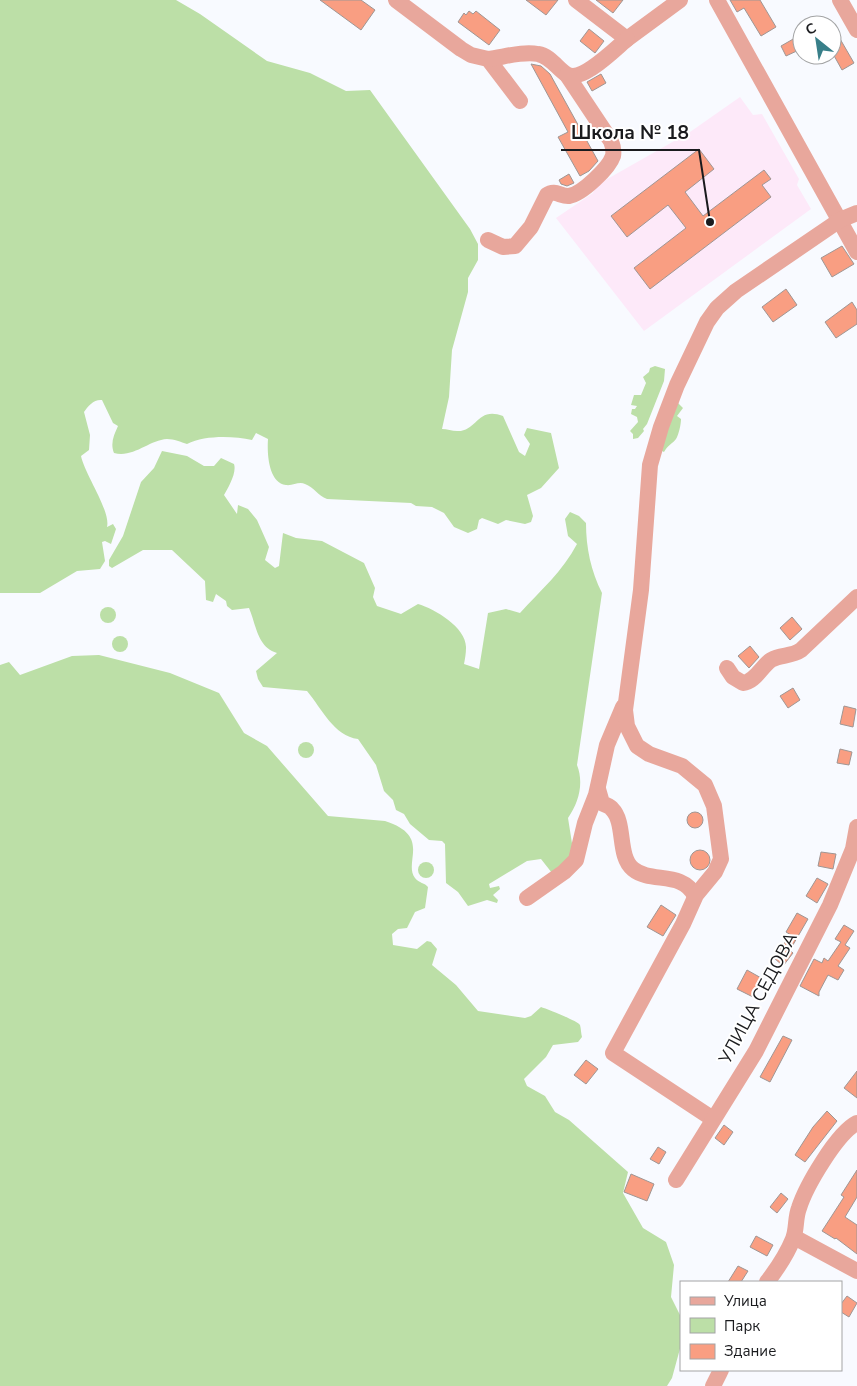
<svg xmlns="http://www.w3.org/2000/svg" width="857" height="1386" font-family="'Nunito Sans',sans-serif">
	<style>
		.education { fill: #fde9f9 }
		.green { fill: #bcdfa7 }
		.building { fill: #f99e82; stroke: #9f9694 }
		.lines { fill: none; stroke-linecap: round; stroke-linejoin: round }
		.minor { stroke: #e8a79c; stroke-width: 16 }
		.labels { text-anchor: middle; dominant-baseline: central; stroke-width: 4; stroke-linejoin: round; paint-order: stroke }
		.street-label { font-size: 18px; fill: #1a1b1e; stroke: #fff }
		.leader { fill: none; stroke: #1a1b1e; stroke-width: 2 }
		.callout-dot { fill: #1a1b1e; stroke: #fff; stroke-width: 2 }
		.callout-label { font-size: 19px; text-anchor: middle; font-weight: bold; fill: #1a1b1e; stroke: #fff; stroke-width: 4; stroke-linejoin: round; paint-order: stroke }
	</style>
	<rect width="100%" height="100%" fill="#f8faff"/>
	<polygon class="education" points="740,97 753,115 762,114 799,179 797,185 811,209 644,331 556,218 593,193 595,186 690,132"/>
	<g class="green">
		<path d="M 0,0 L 176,0 L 200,14 L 267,61 L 310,73 L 346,91 L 370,90 L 470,229 L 478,244 L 478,260 L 468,278 L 468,292 L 452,350 L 449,397 L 442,429 C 447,429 452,431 457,431 C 477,432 477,406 503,416 L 519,452 L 525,456 L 530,444 L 524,435 L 527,428 L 551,433 L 559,468 L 541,488 L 527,495 L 533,516 L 531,522 L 525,524 L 506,520 L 498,524 L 482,518 L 479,520 L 477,529 L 468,533 L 454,527 L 444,513 L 432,507 L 416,506 L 411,503 L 327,499 C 318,496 314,487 305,484 C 299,481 293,486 286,485 C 268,483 267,452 268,439 L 256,433 L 252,440 C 233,436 205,435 187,444 C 181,442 174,439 167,439 C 149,440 134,458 114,453 C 110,443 114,435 118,426 L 113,423 L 102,400 C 94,399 88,406 84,412 L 90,435 L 89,450 L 81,456 C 85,475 111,511 107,527 L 113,524 L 116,529 L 111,544 L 105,541 L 102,542 L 105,561 L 100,569 L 77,571 L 40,593 L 0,593 Z"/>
		<polygon points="655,366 665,369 664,381 647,424 643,429 644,431 638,438 633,439 633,434 630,431 638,422 637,417 631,414 632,409 635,409 637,406 631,405 634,395 641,395 646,383 643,377 649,372 650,368"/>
		<path d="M 678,403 L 683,408 L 677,416 L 681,419 C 681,424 679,434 676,439 C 673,443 667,446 664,452 L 660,450 Z"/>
		<path d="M 162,451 L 187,456 L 204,466 L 214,466 L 221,458 L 234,464 C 237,473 228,488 224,495 L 237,514 L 238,505 L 248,509 L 257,520 L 269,547 L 265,560 L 275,568 L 279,566 L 283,533 L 296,538 L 322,541 L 364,563 L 375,588 L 373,597 L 377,606 L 401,614 L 418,604 C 435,609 467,628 466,648 C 466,653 465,659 464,664 L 479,669 L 488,613 L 506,609 L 520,613 C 540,591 563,571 577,544 L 568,536 L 565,519 L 570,512 L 579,516 L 586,523 C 586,548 591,571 602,593 L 577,765 C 584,783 579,802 568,818 L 574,856 L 552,873 L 541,859 L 527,861 L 489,884 L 490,888 L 499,886 L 500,889 L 493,895 L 498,900 L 497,903 L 487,900 L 468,906 L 458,892 L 446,883 L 445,844 L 442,841 L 429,840 L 410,824 L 404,814 L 396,810 L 393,800 L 384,791 L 376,765 L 358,739 C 334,736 322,709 307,691 L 263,687 L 258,679 L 256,671 L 277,653 C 257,647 256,624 249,608 L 232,610 L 227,606 L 226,601 L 216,594 L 213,602 L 206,600 L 205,581 L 172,550 L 143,550 L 112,568 L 109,566 L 109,560 L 123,536 L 141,482 L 154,468 Z"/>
		<circle cx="108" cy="615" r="8"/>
		<circle cx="120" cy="644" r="8"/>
		<path d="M 99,655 L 170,673 L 219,693 L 244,733 L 267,746 L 328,816 L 385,821 C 432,836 403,862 415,878 C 419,883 425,883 428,887 L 425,908 L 415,912 L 407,928 L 398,929 L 392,934 L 393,945 L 417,949 L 427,941 L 431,942 L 437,949 L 432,965 L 456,985 L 478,1011 L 525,1018 L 531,1016 L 541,1007 C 547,1009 578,1021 580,1025 C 581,1028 581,1034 582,1037 L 578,1042 L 553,1045 L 546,1057 L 524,1079 L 527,1086 L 545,1096 L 555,1112 L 569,1120 L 628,1172 L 623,1193 L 643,1228 L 666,1242 L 674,1265 L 671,1297 L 681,1317 L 681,1345 L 672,1378 L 667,1386 L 0,1386 L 0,665 L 9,662 L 20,675 L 72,656 Z"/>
		<circle cx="306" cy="750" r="8"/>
		<circle cx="426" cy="870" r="8"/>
	</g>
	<g class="building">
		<polygon points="320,0 361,0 375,10 361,30"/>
		<polygon points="526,0 558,0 546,15"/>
		<polygon points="596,0 623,0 613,13"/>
		<polygon points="730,0 760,0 776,27 761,36 744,8 737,12"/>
		<polygon points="469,11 473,14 476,11 500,30 489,45 458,22 464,13 466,15"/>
		<polygon points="832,25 854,63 842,70 832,52"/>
		<polygon points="589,29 604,41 595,53 580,41"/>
		<polygon points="795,38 801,49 786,56 781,46"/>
		<polygon points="531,64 541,66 550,74 598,161 589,171 580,176 558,137 568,132"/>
		<polygon points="601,74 606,83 592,91 587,82"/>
		<polygon points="699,149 714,169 685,192 703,216 764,170 771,179 762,185 771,197 650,289 634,268 686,228 668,205 627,237 611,216"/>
		<polygon points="569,174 574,183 567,186 561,184 559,180"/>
		<polygon points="842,246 854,264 832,277 821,258"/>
		<polygon points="786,289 797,305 773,322 762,307"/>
		<polygon points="852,302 857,310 857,324 836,338 825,322"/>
		<polygon points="792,617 802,629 790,640 780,628"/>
		<polygon points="750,646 759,657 749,668 738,656"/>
		<polygon points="793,688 800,700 788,708 780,696"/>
		<polygon points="844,706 856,709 853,727 840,724"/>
		<polygon points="840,749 852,752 849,765 837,763"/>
		<circle cx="695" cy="820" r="8"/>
		<circle cx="700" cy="860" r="10"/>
		<polygon points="821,852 836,854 833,869 818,866"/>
		<polygon points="817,878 828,884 817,903 806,896"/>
		<polygon points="661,905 676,915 663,936 647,927"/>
		<polygon points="797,913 808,919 790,950 793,953 783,966 773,957 791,935 786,932"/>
		<polygon points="844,925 854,931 845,945 850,948 838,966 844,970 838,980 828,975 819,992 819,996 800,986 814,959 822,963 824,958 828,961 841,942 835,939"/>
		<polygon points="747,970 763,979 753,997 737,989"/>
		<polygon points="783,1036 792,1040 770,1082 760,1077"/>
		<polygon points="586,1060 598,1069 586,1084 574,1075"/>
		<polygon points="857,1071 857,1098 844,1088"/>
		<polygon points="827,1111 837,1121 805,1162 795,1155 813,1127"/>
		<polygon points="724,1125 733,1132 724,1145 715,1138"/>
		<polygon points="658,1147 666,1152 659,1164 650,1159"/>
		<polygon points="857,1170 857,1197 845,1217 857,1225 857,1254 836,1238 835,1239 822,1231 844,1197 841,1195"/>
		<polygon points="631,1174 654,1184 647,1201 624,1192"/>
		<polygon points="781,1193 788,1199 777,1213 770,1207"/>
		<polygon points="756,1236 773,1245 767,1256 750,1247"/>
		<polygon points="738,1266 748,1271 741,1282 728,1282"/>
		<polygon points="847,1296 857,1303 849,1317 841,1312 841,1304"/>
	</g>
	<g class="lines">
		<g class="minor">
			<polyline points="396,0 461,49 471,55 488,59 520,101"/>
			<polyline points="576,0 627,39 680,0"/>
			<polyline points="717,0 857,252"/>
			<polyline points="840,0 857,30"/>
			<path d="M 488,59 C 504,57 523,51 538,54 C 550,56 557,68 566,74 C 581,84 616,48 627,39"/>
			<path d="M 488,240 L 503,247 L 515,246 L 531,227 L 547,195 C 555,189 561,197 569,196 C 582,194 609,168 613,156 C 614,151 613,146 611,141 L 567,75"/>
			<path d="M 727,668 L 733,677 L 743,683 C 755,682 761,667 771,660 C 781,654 791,657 801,650 L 857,597"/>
			<path d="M 598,789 L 602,803 C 605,805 610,806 612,809 C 626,823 617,856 633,869 C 651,884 682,870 695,896"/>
			<polyline points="527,898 564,872 576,860 585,823 596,795 607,745 623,707"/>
			<polyline points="713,1119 613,1053 683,924 696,895 715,872 721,859 714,806 705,785 682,766 649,754 637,746 627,726 625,710 641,590 650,465 661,427 677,385 707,322 717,308 736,291 840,220 857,213"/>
			<polyline points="676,1180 756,1051 830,905 853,849 857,827"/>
			<polyline points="794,1237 857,1271"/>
			<path d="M 767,1282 C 777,1269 787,1254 793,1239 C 797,1229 795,1218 799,1208 C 806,1186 837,1133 857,1123"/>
			<polyline points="713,1386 721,1370"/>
		</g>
	</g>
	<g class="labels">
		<g class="street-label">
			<text transform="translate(758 998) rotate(-62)">УЛИЦА СЕДОВА</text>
		</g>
	</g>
	<path class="leader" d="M710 222L699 150H561"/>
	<circle class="callout-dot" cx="710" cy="222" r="5"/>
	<g class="callout-label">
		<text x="630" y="139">Школа № 18</text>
	</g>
	<rect x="680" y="1281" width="162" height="90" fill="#ffffff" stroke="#a3a4a5"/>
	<rect x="690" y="1297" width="25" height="8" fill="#e8a79c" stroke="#a3a4a5"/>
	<text x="724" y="1306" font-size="15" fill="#1a1b1e">Улица</text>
	<rect x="690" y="1318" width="25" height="15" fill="#bcdfa7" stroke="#a3a4a5"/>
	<text x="724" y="1331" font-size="15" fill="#1a1b1e">Парк</text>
	<rect x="690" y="1344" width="25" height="15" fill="#f99e82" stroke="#a3a4a5"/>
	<text x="724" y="1356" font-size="15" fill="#1a1b1e">Здание</text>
	<g transform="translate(817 40) rotate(330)"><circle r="24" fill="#ffffff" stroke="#a3a4a5"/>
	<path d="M0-4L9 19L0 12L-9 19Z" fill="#387f89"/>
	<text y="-8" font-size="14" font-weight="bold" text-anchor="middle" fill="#1a1b1e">С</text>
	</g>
</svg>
